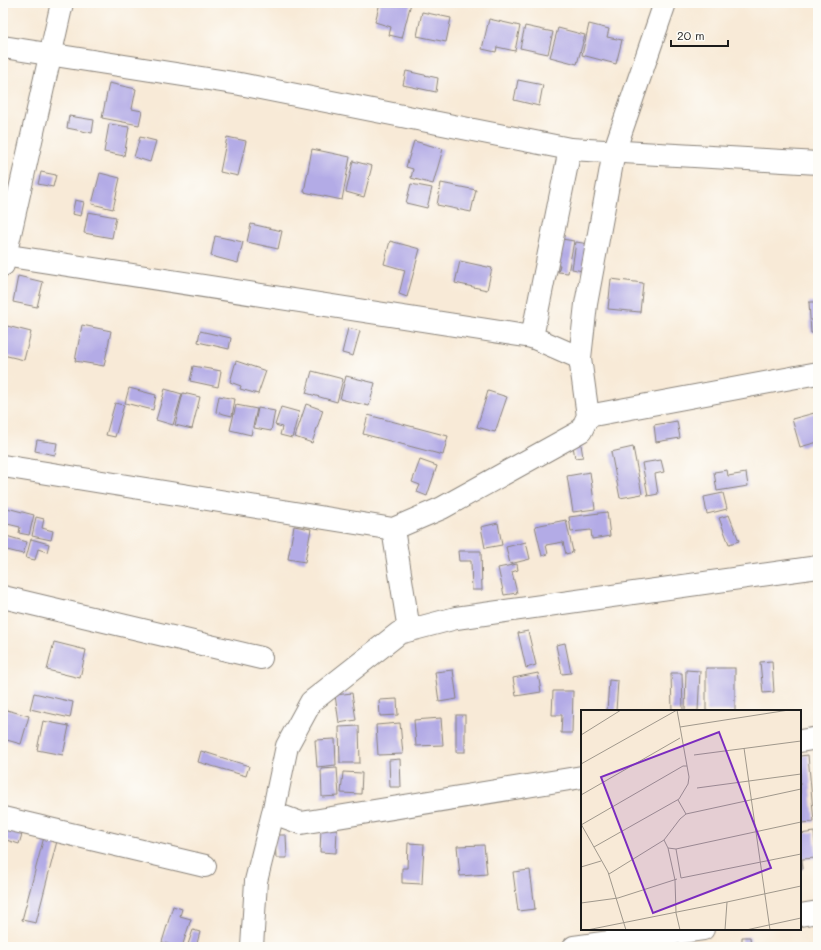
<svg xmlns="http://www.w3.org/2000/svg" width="821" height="950" font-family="Mali,sans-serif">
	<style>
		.building { fill: #b3abe6 }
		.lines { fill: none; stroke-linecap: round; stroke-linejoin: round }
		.street-casing { stroke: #8a837a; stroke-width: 24 }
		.street { stroke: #fff; stroke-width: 22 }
		.inset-road { fill: none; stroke: #a0988c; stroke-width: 1 }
		.view { fill: #7b2cbf; fill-opacity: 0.15; stroke: #7b2cbf; stroke-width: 2 }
		.inset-edge { fill: none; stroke: #1c1c1c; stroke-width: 2 }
	</style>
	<rect width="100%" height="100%" fill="#fdfcf7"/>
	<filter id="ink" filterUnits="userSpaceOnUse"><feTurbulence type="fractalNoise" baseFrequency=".025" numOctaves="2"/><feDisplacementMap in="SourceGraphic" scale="8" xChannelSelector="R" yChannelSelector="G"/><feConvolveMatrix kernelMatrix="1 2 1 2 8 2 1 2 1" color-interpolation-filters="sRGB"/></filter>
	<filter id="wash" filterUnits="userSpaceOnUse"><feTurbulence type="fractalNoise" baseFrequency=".012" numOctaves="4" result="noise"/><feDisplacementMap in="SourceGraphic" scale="16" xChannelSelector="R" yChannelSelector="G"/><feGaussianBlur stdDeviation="0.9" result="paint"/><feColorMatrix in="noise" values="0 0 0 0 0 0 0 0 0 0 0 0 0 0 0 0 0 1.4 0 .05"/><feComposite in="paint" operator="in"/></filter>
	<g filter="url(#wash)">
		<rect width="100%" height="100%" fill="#f8ead7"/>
		<g id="blocks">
			<g class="building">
				<polygon points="380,3 411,3 402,38 389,35 391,27 375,22"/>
				<polygon points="422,12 451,18 446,42 417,36"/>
				<polygon points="489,19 520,26 515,51 497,47 496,52 482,49"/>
				<polygon points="589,24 609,29 607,37 622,40 616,64 582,55"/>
				<polygon points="525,26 553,32 548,54 520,48"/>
				<polygon points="558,28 585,35 577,64 550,57"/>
				<polygon points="406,71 438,78 436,92 403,85"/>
				<polygon points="518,80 543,85 539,106 514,100"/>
				<polygon points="109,83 136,89 132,109 142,111 139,125 102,118"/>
				<polygon points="69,116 94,120 92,133 67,128"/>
				<polygon points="109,124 129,127 124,156 104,152"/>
				<polygon points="140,137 156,141 150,162 134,157"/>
				<polygon points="227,137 246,141 238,176 220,172"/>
				<polygon points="414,141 443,149 433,184 411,178 413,169 406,167"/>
				<polygon points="312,149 350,157 342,200 304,192"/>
				<polygon points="353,161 372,166 364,197 346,192"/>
				<polygon points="41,172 56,175 53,187 38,184"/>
				<polygon points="100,173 120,178 113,209 92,204"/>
				<polygon points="441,183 476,190 471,212 437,205"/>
				<polygon points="411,184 432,188 427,208 406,203"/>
				<polygon points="75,200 84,202 81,216 72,214"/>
				<polygon points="88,212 116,217 112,238 84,233"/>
				<polygon points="251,224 282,231 278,249 247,242"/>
				<polygon points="215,236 243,242 238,263 211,256"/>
				<polygon points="556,238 574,241 568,273 558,272 560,265 551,263"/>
				<polygon points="390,241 420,249 407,297 399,294 405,270 384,264"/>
				<polygon points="576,242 596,245 583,271 572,269"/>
				<polygon points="460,261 492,268 487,290 455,283"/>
				<polygon points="18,276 43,282 37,307 13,302"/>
				<polygon points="611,279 643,283 640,312 608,309"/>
				<polygon points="809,302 818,302 818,333 811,333"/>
				<polygon points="82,325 111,331 104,366 75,361"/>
				<polygon points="7,326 31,332 24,360 3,355 3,344"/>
				<polygon points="348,328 360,331 353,356 342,353"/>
				<polygon points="200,331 231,338 229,349 198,342"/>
				<polygon points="236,361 266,371 258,394 240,389 241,386 230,382"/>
				<polygon points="193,366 221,371 218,387 190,381"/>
				<polygon points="312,371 343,379 337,402 306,393"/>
				<polygon points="346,376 375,383 369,406 340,399"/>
				<polygon points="129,388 156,395 153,410 125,403"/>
				<polygon points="165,389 182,394 173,425 156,420"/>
				<polygon points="488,391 507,397 495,432 477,427"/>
				<polygon points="183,393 200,397 192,429 175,425"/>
				<polygon points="219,396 235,399 232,416 216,412"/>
				<polygon points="115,403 124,405 115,437 106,435"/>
				<polygon points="306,404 323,410 312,443 295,437"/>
				<polygon points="236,405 257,409 251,435 230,430"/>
				<polygon points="281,407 299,412 292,438 280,435 282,427 275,425"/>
				<polygon points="258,408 275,411 271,431 254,428"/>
				<polygon points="818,412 818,442 800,447 792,419"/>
				<polygon points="368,415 448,436 443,455 363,434"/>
				<polygon points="677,421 680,438 656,442 654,425"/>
				<polygon points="580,438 583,457 575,458 572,440"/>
				<polygon points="37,440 57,443 55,455 35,451"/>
				<polygon points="633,447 642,494 620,498 611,452"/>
				<polygon points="420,460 437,466 427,496 417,492 420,485 412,482"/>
				<polygon points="661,460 664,472 655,474 658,494 648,496 642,463"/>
				<polygon points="727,470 728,476 746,473 748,486 717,491 714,472"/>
				<polygon points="590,472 595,509 573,512 567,476"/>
				<polygon points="723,493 727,509 707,514 704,497"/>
				<polygon points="7,508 34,515 29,535 19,533 20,527 3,523"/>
				<polygon points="607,512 610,536 592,539 591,530 571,532 569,517"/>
				<polygon points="729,515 739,541 729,544 719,518"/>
				<polygon points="36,517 44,519 42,528 53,531 51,540 32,536"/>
				<polygon points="566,520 573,552 566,554 563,542 546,545 548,554 542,556 535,526"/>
				<polygon points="498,523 502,545 485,548 481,527"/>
				<polygon points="294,526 311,529 305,562 288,559"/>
				<polygon points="3,535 27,542 23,554 3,549"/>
				<polygon points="31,539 49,544 47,552 38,549 35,560 26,558"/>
				<polygon points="526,542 530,559 510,564 506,547"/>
				<polygon points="458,551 481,551 482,590 472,590 471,561 459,561"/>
				<polygon points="517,564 518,570 512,572 517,593 504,595 498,568"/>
				<polygon points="528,631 536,665 526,668 518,633"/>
				<polygon points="54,642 86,650 80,678 47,670"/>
				<polygon points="565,643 571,673 562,674 556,645"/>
				<polygon points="772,661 774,692 763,693 760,662"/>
				<rect x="706" y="668" width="29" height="43"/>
				<polygon points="453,670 457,699 439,702 435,672"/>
				<polygon points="686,670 700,671 698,711 685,711"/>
				<polygon points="538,673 541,692 516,696 513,678"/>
				<polygon points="671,673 682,673 683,711 672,711"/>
				<polygon points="609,680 618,681 616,711 607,711"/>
				<polygon points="553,691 573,691 572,733 561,733 562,715 552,715"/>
				<polygon points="34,693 73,702 70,718 30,709"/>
				<polygon points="352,693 356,720 339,723 335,695"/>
				<polygon points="397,699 398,715 380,716 379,700"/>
				<polygon points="3,709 29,716 21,744 3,739"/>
				<rect x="456" y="715" width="9" height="37"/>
				<polygon points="441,718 443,745 416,746 414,720"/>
				<polygon points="43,721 69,726 63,755 37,750"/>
				<polygon points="400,723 403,754 378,755 376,725"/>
				<polygon points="359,726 360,763 340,763 339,727"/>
				<polygon points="335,739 336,765 317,767 315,740"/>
				<polygon points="201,751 249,766 246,776 198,762"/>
				<polygon points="808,755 814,822 800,823 800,756"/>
				<polygon points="400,759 401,787 390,787 389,760"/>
				<polygon points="337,768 339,796 322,797 321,769"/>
				<polygon points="343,772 362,773 361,794 341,793"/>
				<polygon points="3,825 23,831 19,844 3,839"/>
				<polygon points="321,828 337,829 336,853 320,852"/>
				<polygon points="814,832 817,858 802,859 803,869 800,869 800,834"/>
				<polygon points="275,835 286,835 287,858 276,858"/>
				<polygon points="44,837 57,841 36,923 22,920"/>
				<polygon points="408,843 424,844 422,884 402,883 402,868 407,868"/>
				<polygon points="484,845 487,874 460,876 457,846"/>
				<polygon points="530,870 535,909 518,911 513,872"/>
				<polygon points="173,906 182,909 180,916 191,919 182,947 177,947 162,942"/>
				<polygon points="193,930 200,932 196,947 187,947"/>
				<polygon points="742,937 750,937 751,947 742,947"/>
			</g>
		</g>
	</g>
	<g filter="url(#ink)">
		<use href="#blocks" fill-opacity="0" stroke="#8a837a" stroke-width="1"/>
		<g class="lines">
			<defs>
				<g id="street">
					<polyline points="3,47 240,84 570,149 532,337 580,358"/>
					<polyline points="570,149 818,163"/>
					<polyline points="3,255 532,337"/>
					<polyline points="3,265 62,3"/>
					<polyline points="588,416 818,373"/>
					<polyline points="3,466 393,529 442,508 581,431 588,416 580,358 586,304 614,152 665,3"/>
					<polyline points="393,529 409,630"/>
					<polyline points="3,597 261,658"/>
					<polyline points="800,741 818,738"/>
					<polyline points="273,813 301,823 582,777"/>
					<polyline points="3,818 205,866"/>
					<polyline points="800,915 818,912"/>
					<polyline points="252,947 256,881 273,813 287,746 311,702 399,633 456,618 818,567"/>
					<polyline points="574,947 703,929"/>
				</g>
			</defs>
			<use href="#street" class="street-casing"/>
			<use href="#street" class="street"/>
		</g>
	</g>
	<g transform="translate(581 710)">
		<rect width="220" height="220" fill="#f8ead7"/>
		<path class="inset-road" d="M 99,17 L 208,0M 0,25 L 40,0M 163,38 L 189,220M 113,45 L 220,31M 0,54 L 96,0M 116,78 L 220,64M 0,85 L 99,28M 97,90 L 105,104M 0,114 L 27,162 L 45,220M 0,115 L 102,56 L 106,56M 13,137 L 98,89 L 107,74 L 108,67 L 96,0M 87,138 L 95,139 L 100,168 L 220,144M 95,139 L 220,112M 0,157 L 20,151M 28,164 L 83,130M 146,192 L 220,176M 0,193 L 37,188 L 96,169M 6,220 L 146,192 L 144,220M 99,220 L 95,203 L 94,170 L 87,138 L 83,130 L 99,109 L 105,104 L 220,79M 165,220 L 220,208"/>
		<path class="view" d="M 138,22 L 190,158 L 72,203 L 20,67 Z"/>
		<rect width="220" height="220" class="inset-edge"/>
	</g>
	<rect width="821" height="950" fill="none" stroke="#fdfcf7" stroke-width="16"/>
	<path d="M671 40v6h57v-6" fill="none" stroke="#1c1c1c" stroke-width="2"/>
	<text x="677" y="40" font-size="12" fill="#1c1c1c" stroke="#fdfcf7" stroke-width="3" paint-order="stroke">20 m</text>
</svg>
